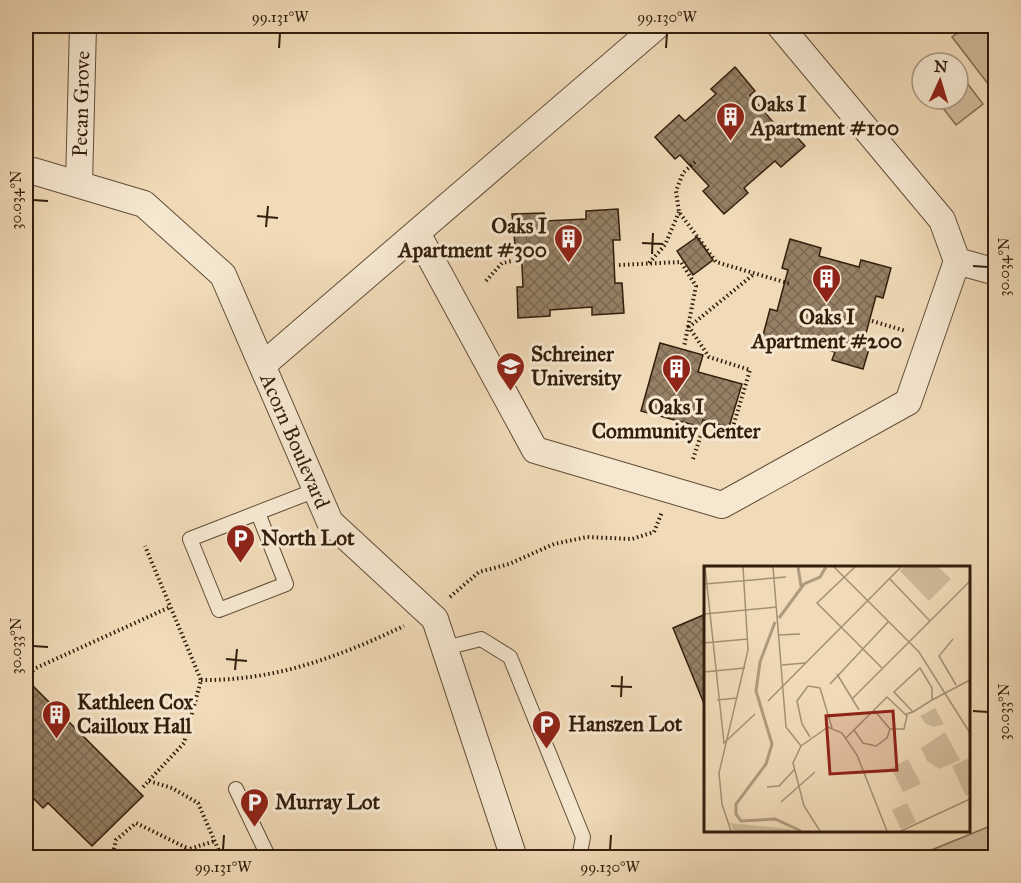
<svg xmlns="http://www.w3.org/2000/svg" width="1021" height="883" font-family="'IM FELL Great Primer',serif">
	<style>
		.grass { fill: #d0ba9a; stroke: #826c53; stroke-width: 1.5 }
		.building { fill: url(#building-cross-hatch); stroke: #331e0c; stroke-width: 1.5 }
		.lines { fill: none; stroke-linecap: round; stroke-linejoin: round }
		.lane-casing { stroke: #624d37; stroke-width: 16 }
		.street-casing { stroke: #624d37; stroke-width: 28 }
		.path { stroke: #331e0c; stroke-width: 4; stroke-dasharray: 1.5 3; stroke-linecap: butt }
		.lane { stroke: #f5e7d0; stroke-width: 14 }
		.street { stroke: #f5e7d0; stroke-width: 26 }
		.ticks { fill: none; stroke: #331e0c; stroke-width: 2 }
		.labels { text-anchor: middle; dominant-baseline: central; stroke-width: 6; stroke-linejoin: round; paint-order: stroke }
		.poi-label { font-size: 21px; font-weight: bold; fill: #331e0c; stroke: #f5e7d0; text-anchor: start }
		.street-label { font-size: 21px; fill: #331e0c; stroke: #f5e7d0 }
		.inset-river { fill: none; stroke: #b09a7d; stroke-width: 3 }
		.inset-road { fill: none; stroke: #a48f73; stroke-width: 1.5 }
		.view { fill: #8f2418; fill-opacity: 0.15; stroke: #8f2418; stroke-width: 3 }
		.inset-edge { fill: none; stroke: #331e0c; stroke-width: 3 }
		.neatline { fill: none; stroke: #331e0c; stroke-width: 2 }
		.ticks-label { font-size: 15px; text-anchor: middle; fill: #331e0c }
	</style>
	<defs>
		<pattern id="building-cross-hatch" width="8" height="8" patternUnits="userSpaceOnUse" patternTransform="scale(1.5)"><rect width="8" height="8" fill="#958065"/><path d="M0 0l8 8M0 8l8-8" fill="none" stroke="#7a6852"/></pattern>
	</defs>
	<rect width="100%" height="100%" fill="#f0dab7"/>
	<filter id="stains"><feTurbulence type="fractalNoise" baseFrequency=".00333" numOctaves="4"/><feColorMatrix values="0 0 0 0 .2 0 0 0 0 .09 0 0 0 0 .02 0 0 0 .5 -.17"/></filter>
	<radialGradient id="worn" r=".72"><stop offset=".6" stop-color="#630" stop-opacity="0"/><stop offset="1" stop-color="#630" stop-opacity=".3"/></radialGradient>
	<g class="grass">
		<polygon points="967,26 987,26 995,36 995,93 952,37"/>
		<polygon points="958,71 983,104 956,125 936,99 958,99"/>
		<polygon points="995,824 995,857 932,857 929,851"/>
	</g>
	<g class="building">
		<polygon points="735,67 755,91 750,95 778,128 784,123 805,146 781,167 775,161 744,188 748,193 724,214 703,191 709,186 680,155 675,159 655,137 679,115 685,121 716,94 711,89"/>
		<polygon points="618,209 620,240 613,240 615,283 622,283 624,313 592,315 592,307 550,310 550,316 518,318 517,287 523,287 521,245 515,245 512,214 544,213 545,221 586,219 586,211"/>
		<polygon points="697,237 713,260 693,275 677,251"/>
		<polygon points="790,239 821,248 819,256 859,267 861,260 891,268 883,298 876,296 865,337 872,339 863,369 832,360 835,352 794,341 792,347 762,339 770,309 777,311 788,270 782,268"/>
		<polygon points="660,343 703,355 698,372 742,384 729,427 703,420 701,427 641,411"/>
		<polygon points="706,614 706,706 705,706 673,628"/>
		<polygon points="26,679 143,796 92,846 48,803 43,808 26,791"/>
	</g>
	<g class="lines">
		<defs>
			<g id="lane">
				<polyline points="258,513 286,584 219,610 190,539 316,490"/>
				<polyline points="445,648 481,639 510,657 583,837 579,858"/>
				<polyline points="236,789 269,858"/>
			</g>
			<g id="street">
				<polyline points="780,26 942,220 957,261"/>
				<path id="s1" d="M 26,172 L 33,171 L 144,204 L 223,275 L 330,522 L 435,619 L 514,858"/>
				<path id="s2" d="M 79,184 L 83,26"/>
				<polyline points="417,233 535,450 722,505 908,402 957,261 996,272"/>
				<polyline points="264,364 657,26"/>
			</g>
		</defs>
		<use href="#lane" class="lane-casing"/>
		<use href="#street" class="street-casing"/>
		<g class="path">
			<polyline points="695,162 683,173 676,191 679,212 716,262 791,284"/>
			<polyline points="649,263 665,245 679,212"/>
			<polyline points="619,265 681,262 696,286 684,347"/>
			<polyline points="486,281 502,263 527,258"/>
			<polyline points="872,321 906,331"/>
			<polyline points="693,459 705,423 732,430 750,370 709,357 689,327 754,274"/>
			<polyline points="450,597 479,572 509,564 554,544 587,537 632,539 654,532 662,512"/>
			<polyline points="26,677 36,668 170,607"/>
			<path d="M 201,680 C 275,681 338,657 404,626"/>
			<polyline points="149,781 172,788 198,803 222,858"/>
			<polyline points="143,787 184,743 201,680 145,546"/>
			<polyline points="112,858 116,840 136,823 189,849"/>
			<polyline points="175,858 189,849 215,841"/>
		</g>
		<use href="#lane" class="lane"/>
		<use href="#street" class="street"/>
	</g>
	<path class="ticks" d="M 279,48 L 280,33M 666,48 L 667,33M 33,200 L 48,201M 257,216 L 278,218M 266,227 L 268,206M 642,243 L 663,244M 652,254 L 653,233M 973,266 L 988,267M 33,646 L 48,647M 226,659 L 247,661M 235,670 L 237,649M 611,686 L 632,687M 621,697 L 622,676M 973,711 L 988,712M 223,850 L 224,835M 610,850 L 611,835"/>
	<defs>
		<symbol id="building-pin" viewBox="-11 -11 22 30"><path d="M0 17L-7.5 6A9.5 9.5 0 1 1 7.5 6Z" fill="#8f2418" stroke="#f5e7d0"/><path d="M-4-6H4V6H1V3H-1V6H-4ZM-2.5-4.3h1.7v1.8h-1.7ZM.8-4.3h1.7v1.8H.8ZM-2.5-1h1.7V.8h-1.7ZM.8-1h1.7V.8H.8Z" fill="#fff"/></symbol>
		<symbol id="university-pin" viewBox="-11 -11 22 30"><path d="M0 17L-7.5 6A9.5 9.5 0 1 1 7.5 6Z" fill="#8f2418" stroke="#f5e7d0"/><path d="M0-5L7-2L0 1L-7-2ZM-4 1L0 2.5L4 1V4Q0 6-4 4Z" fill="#fff"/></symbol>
		<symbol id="parking-pin" viewBox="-11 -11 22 30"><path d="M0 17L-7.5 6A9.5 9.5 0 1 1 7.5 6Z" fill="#8f2418" stroke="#f5e7d0"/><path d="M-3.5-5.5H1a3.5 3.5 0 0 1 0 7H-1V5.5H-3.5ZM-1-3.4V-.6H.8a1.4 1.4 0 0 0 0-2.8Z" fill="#fff"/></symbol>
	</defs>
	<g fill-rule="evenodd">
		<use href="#building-pin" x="714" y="100" width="33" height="45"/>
		<use href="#building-pin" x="552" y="222" width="33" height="45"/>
		<use href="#building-pin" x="810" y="262" width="33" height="45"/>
		<use href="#university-pin" x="494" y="350" width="33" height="45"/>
		<use href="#building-pin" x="660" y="352" width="33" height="45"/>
		<use href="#parking-pin" x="224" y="522" width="33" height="45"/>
		<use href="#building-pin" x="40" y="698" width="33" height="45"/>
		<use href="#parking-pin" x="530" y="708" width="33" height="45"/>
		<use href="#parking-pin" x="238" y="786" width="33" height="45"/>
	</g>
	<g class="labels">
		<g class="poi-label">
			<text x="751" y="104">Oaks I<tspan x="751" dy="24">Apartment #100</tspan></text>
			<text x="547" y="226" text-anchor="end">Oaks I<tspan x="547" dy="24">Apartment #300</tspan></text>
			<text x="827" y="317" text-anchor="middle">Oaks I<tspan x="827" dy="24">Apartment #200</tspan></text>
			<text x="531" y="354">Schreiner<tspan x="531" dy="24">University</tspan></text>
			<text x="676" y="407" text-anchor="middle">Oaks I<tspan x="676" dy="24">Community Center</tspan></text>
			<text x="261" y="538">North Lot</text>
			<text x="77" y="702">Kathleen Cox<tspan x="77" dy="24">Cailloux Hall</tspan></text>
			<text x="568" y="724">Hanszen Lot</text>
			<text x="275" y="802">Murray Lot</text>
		</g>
		<g class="street-label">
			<text stroke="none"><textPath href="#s2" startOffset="80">Pecan Grove</textPath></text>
			<text stroke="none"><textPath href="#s1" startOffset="410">Acorn Boulevard</textPath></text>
		</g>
	</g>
	<g transform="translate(704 566)">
		<rect width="266" height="266" fill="#f0dab7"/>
		<path d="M 231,142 L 240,158 L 230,161 L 222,158 L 216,150 ZM 241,166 L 256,194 L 235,203 L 223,195 L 217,182 ZM 265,192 L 265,229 L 262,230 L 248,200 ZM 204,193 L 217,218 L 199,226 L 187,202 ZM 203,237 L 212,256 L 197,263 L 188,244 Z" fill="#d0ba9a"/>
		<path d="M 26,257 L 85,263 L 89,265 L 30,265 Z" fill="#d0ba9a"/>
		<path d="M 200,1 L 234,1 L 247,13 L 225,35 L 196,5 Z" fill="#d0ba9a"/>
		<path class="inset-river" d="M 94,1 L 97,20M 75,52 L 100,18 L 116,11 L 122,1M 71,56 L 56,96 L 52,125 L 68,178 L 62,198 L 32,238 L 32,248 L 37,255 L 71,253 L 97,265"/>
		<path class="inset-road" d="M 1,1 L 20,177 L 51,148M 69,1 L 82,161 L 97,180M 130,1 L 215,86 L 266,167M 151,1 L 113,37 L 179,103M 185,12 L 226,55M 1,18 L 82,11M 0,48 L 73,41M 75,69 L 96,68M 249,73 L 235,90 L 252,119M 0,77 L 44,73M 78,99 L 101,97M 0,106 L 41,102M 133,108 L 155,144M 126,118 L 185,55M 148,133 L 266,15M 13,134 L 33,132M 228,134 L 266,114M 64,135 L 197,1M 170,144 L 186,163M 202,148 L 209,146 L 228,134 L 228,122 L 216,102 L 190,126 L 209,146M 106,171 L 98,158 L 93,135 L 104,120 L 116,122 L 128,162M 141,173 L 183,131 L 203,150 L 200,163 L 186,163 L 183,172 L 172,180 L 159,177 L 150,164M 63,221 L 75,220 L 90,204M 77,236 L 111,206M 27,265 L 18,238 L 15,207 L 44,84 L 39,1M 116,265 L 100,240 L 89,197 L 97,180 L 124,161 L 138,167 L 153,189 L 183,265M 197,265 L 266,233"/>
		<path class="view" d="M 189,145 L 193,204 L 126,208 L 122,150 Z"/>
		<rect width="266" height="266" class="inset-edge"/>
	</g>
	<rect width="1021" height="883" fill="none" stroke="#f0dab7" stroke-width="66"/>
	<g transform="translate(940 81) rotate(4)"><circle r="28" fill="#f5e7d0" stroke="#a79782" stroke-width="1.5"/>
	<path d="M0-4.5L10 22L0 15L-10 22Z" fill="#8f2418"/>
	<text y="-9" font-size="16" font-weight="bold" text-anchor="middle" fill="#331e0c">N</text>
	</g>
	<rect x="33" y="33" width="955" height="817" class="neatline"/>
	<g class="ticks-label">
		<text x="280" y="22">99.131°W</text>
		<text x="667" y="22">99.130°W</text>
		<text transform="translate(16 200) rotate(-90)" y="5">30.034°N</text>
		<text transform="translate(1004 267) rotate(-90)" y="5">30.034°N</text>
		<text transform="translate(16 646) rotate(-90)" y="5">30.033°N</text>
		<text transform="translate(1004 712) rotate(-90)" y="5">30.033°N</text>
		<text x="223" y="872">99.131°W</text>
		<text x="610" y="872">99.130°W</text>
	</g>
	<rect width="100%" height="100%" filter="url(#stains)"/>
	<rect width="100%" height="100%" fill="url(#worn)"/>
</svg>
